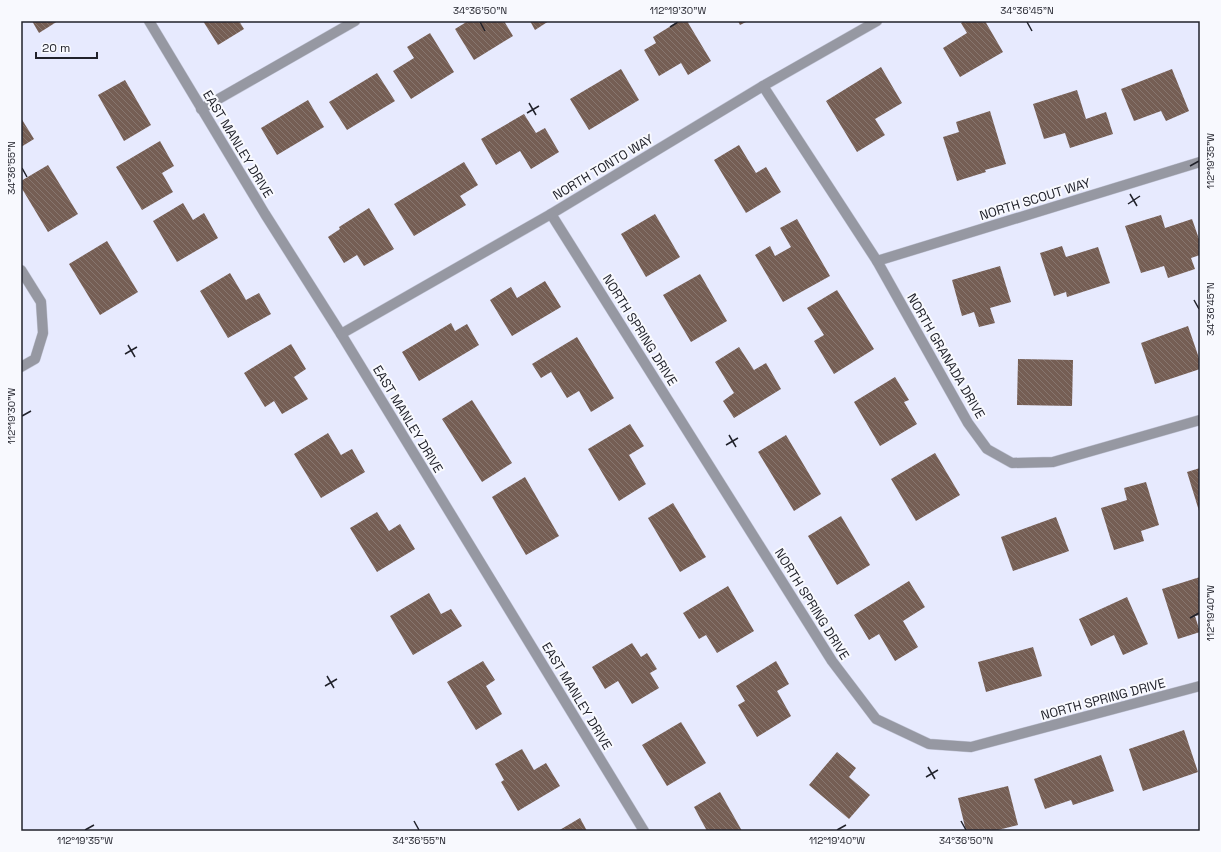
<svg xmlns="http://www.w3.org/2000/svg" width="1221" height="852" font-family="'Space Grotesk',sans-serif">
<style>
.building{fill:url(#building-back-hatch)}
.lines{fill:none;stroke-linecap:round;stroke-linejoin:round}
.minor-casing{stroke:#c3c6d8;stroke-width:11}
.minor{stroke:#9698a2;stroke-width:10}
.ticks{fill:none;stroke:#21222b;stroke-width:1.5}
.labels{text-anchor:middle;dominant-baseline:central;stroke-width:4;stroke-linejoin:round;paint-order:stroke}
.street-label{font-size:13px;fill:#21222b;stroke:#f8f9fe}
.neatline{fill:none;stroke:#21222b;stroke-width:1.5}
.ticks-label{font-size:10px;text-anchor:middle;fill:#21222b}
</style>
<defs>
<pattern id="building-back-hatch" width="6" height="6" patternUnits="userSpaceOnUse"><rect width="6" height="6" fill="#755e54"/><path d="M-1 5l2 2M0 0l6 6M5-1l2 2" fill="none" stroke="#87766f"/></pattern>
</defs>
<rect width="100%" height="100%" fill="#e7eafe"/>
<g class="building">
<polygon points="32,21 58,21 39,33"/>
<polygon points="203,21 239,21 244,29 218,45"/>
<polygon points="468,21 504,21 513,36 474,60 455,29"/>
<polygon points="530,21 549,21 535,30"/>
<polygon points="679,21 687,21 711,61 688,75 681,63 659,76 644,50 656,43 653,37"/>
<polygon points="738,21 748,21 740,25"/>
<polygon points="964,21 985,21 1003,52 960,77 943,48 967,33 961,23"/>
<polygon points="430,33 454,72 411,99 393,71 414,58 407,47"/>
<polygon points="881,67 902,103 875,119 885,135 857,152 826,101"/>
<polygon points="621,69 639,100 589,130 570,99"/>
<polygon points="1172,69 1189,111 1166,121 1161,111 1134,121 1121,89"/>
<polygon points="377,73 395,101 347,130 329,102"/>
<polygon points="125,80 151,125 124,141 98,95"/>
<polygon points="1077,90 1086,119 1106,112 1113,134 1070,148 1065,133 1044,139 1033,104"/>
<polygon points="308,100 324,127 277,155 261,128"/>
<polygon points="990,111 1006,164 985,170 986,172 957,181 943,137 959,132 956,122"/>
<polygon points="524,114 536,133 545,128 559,152 531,169 520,151 496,165 481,139"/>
<polygon points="21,118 34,139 21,147"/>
<polygon points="160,141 174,166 162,173 173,192 142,210 116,167"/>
<polygon points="739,145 756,173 766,167 781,192 746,213 714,160"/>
<polygon points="464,162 478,185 460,196 466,205 414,236 394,204"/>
<polygon points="48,165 78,214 48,232 21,187 21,181"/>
<polygon points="183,203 193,220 204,213 218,238 177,262 153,221"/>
<polygon points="369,208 394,249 364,266 357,255 344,263 328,237 340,229 339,227"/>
<polygon points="655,214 680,257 646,277 621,234"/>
<polygon points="1161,215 1165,228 1192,219 1200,242 1200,255 1191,258 1195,269 1168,278 1164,266 1141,273 1125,226"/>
<polygon points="797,219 830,276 783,302 755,255 770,246 775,256 791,247 780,228"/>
<polygon points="107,241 138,292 100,315 69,264"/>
<polygon points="1062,246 1066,257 1098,247 1110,283 1067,297 1066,292 1054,296 1040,253"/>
<polygon points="1000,266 1011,302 990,308 995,323 979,327 974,312 962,316 952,280"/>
<polygon points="230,273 246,300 259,293 271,314 228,338 200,291"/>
<polygon points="700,274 727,321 691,342 663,295"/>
<polygon points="545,281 561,307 512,336 490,300 511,287 517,298"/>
<polygon points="837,290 874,349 834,374 814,341 824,335 807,308"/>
<polygon points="451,323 455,331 467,324 479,345 419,381 402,352"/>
<polygon points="1188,326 1200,361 1200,369 1155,384 1141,343"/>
<polygon points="577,337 614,398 591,412 579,391 567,398 551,372 541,378 532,364"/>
<polygon points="291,344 306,369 294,377 308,399 282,414 274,401 265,407 244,373"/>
<polygon points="739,347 754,370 766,363 781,389 734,418 723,401 734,393 715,362"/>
<polygon points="1018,359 1073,360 1072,406 1017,405"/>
<polygon points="895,377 909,400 904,402 917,424 880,446 854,402"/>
<polygon points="472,400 512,463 482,482 442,419"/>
<polygon points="630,424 644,446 629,455 646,484 619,501 588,449"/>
<polygon points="328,433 341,455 352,449 365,472 321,498 294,454"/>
<polygon points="786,435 821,494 794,511 758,452"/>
<polygon points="935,453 960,495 916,521 891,479"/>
<polygon points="1200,468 1200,514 1187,472"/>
<polygon points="525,477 559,536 526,555 492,497"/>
<polygon points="1146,482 1159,525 1141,531 1144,541 1114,550 1101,508 1127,500 1124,488"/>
<polygon points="673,503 706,557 680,572 648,518"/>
<polygon points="377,512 389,531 400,524 415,549 377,572 350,528"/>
<polygon points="841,516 870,565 837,585 808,536"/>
<polygon points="1056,517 1069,551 1013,571 1001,537"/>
<polygon points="1200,577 1200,615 1195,616 1200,632 1178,639 1162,589"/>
<polygon points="909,581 925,607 903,621 918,647 895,661 879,634 869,640 854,615"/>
<polygon points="728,586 754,631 717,653 706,635 699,639 683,613"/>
<polygon points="429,593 441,614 451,609 462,626 413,655 390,616"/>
<polygon points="1127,597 1148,644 1123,655 1114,635 1091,646 1079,619"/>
<polygon points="632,643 641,657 647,653 657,669 650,673 659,688 632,704 618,681 605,689 592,667"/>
<polygon points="1033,647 1042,676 986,692 978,662"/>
<polygon points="483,661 495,680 486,686 502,714 476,730 447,682"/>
<polygon points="776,661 789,684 777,691 791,716 757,737 738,705 745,701 736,686"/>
<polygon points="681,722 706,763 667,786 642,745"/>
<polygon points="1184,730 1198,772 1143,791 1129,749"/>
<polygon points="522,749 534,770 546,763 560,786 518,811 501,782 504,780 495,764"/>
<polygon points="837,752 856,768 849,777 870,795 849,819 809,785"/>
<polygon points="1101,755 1114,791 1073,805 1071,800 1045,809 1034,779"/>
<polygon points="1008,786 1018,825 994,831 966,831 958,798"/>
<polygon points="720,792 742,831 707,831 694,807"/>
<polygon points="580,818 587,831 558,831"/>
</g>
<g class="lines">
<g class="minor-casing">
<g id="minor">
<polyline points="149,21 265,214 341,334 644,831"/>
<polyline points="763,86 877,261 968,423 987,449 1012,463 1053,462 1200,420"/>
<polyline points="201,109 355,21"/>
<polyline points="551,214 832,661 876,719 929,744 971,747 1200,686"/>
<polyline points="877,261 1200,162"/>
<polyline points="21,270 41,302 43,333 35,359 21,367"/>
<polyline points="341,334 551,214 763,86 877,21"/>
</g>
</g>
<use href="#minor" class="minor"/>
</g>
<path class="ticks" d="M 480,22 L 485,31M 1027,22 L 1032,31M 670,27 L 678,22M 529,103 L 536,115M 527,113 L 539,106M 1190,166 L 1199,161M 22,168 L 27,177M 1130,194 L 1137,206M 1128,204 L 1140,196M 1194,300 L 1199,309M 128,345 L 135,357M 125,354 L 137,347M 22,416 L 31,411M 729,435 L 736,447M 726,445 L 738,438M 1190,618 L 1199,613M 327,676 L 334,688M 325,686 L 337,679M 928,767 L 935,779M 926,777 L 938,770M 414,821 L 419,830M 961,821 L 966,830M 85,830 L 94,825M 837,830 L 846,825"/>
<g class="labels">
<g class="street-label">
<text transform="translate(238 144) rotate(59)">EAST MANLEY DRIVE</text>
<text transform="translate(603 167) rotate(-31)">NORTH TONTO WAY</text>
<text transform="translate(1035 199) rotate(-17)">NORTH SCOUT WAY</text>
<text transform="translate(640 330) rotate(58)">NORTH SPRING DRIVE</text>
<text transform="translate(946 356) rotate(60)">NORTH GRANADA DRIVE</text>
<text transform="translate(408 419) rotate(59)">EAST MANLEY DRIVE</text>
<text transform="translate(812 604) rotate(58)">NORTH SPRING DRIVE</text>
<text transform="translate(577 696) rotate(59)">EAST MANLEY DRIVE</text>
<text transform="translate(1103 699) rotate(-15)">NORTH SPRING DRIVE</text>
</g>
</g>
<rect width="1221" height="852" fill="none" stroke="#f8f9fe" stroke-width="44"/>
<path d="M36 52v6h61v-6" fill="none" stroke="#21222b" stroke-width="2"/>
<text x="42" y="52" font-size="12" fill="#21222b" stroke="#f8f9fe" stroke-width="3" paint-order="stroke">20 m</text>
<rect x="22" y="22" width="1177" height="808" class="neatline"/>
<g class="ticks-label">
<text x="480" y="14">34°36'50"N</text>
<text x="678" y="14">112°19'30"W</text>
<text x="1027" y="14">34°36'45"N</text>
<text transform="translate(1210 161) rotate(-90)" y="4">112°19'35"W</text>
<text transform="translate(11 168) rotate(-90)" y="4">34°36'55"N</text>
<text transform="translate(1210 309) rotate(-90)" y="4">34°36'45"N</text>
<text transform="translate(11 416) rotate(-90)" y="4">112°19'30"W</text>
<text transform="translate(1210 613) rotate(-90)" y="4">112°19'40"W</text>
<text x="85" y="844">112°19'35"W</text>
<text x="419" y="844">34°36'55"N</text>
<text x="837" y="844">112°19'40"W</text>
<text x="966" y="844">34°36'50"N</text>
</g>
</svg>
